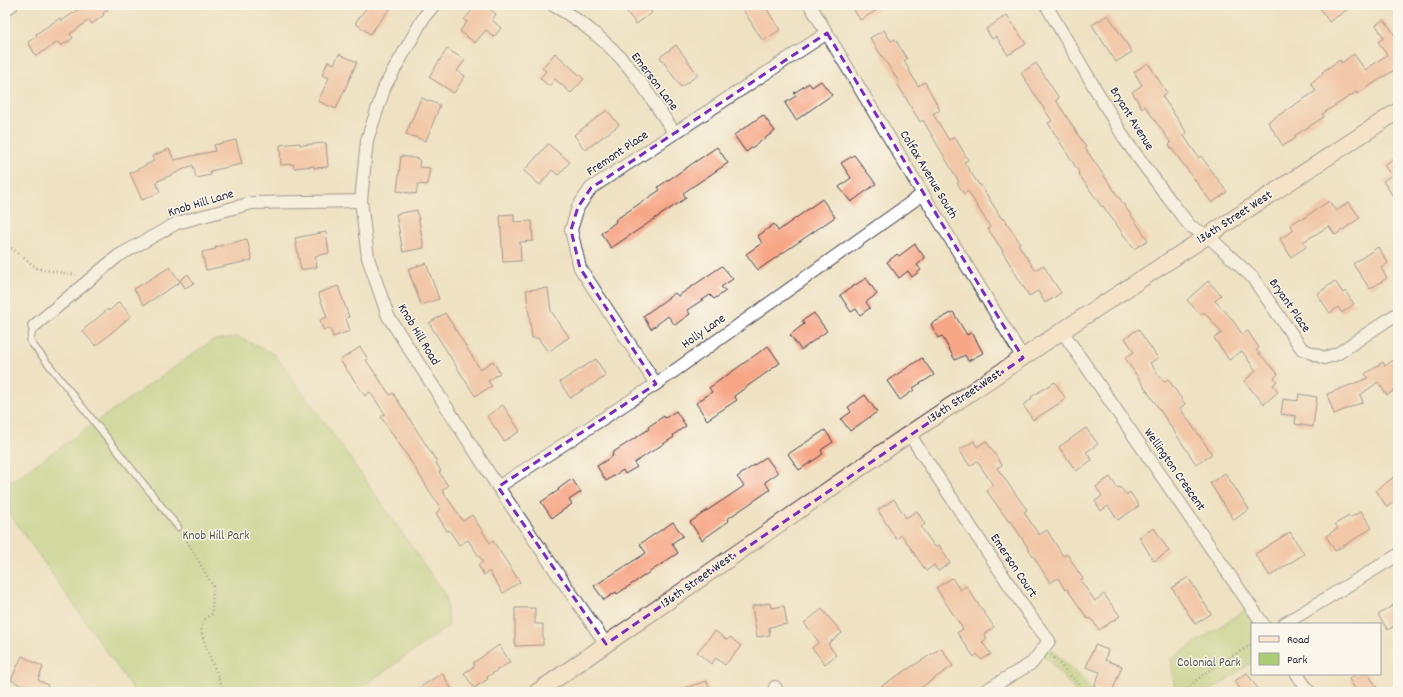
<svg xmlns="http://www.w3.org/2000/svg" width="1403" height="697" font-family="Dekko,sans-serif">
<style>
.green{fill:#adcd74;stroke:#687858}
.building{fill:#f7a686}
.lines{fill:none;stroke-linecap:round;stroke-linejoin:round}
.lane-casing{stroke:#413f4f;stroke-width:8}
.street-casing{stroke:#413f4f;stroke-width:14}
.secondary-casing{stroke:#413f4f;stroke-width:18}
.path{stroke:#413f4f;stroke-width:2.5;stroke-dasharray:1 3;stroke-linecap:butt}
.lane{stroke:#fff;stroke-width:6}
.street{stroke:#fff;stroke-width:12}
.secondary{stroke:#fce5cf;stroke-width:16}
.marked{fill:none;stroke:#7b2cbf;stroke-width:3;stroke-dasharray:8 5;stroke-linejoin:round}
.labels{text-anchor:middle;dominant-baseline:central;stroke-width:3;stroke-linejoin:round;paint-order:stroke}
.street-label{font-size:13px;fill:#22223b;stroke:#fbf7ec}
.park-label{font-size:13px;fill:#4c554c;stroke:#fbf7ec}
</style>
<rect width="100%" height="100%" fill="#fbf7ec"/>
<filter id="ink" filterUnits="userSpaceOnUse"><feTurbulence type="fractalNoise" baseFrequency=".025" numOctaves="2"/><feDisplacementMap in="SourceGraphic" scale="8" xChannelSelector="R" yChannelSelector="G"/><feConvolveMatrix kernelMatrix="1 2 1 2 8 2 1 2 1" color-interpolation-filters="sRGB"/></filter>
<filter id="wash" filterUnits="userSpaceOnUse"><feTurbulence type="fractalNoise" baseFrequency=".012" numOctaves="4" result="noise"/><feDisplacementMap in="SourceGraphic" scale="16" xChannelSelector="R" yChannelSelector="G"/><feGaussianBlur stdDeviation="0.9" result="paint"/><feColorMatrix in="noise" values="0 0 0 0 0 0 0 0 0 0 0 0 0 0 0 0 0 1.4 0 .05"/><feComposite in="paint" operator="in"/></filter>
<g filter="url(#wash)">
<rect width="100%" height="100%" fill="#efe2c3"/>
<g class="green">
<polygon points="238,337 274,354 332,432 446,596 449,626 355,692 135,692 5,507 5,486 213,340"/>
<polygon points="1251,606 1263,624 1252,624 1252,662 1209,692 1175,692 1171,659"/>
<polygon points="1047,644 1095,692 1076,692 1041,651"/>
</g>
<g id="blocks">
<g class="building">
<polygon points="84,5 114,5 103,13 104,15 92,24 89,20 70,34 73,38 61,46 58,42 36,56 28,42 37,36 36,34 60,18 62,21"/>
<polygon points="369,5 393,5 370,34 355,23"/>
<polygon points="479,5 484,5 496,14 492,20 501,28 494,37 486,30 475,43 460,31 467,22 464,20 474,8 476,9"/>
<polygon points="622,5 646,5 652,13 636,24"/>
<polygon points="740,5 764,5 780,30 763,41"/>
<polygon points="851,5 886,5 860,20"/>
<polygon points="1318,5 1354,5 1329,22"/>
<polygon points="1007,15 1026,44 1008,55 996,36 992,39 986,29"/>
<polygon points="1108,15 1132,52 1116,62 1092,25"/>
<polygon points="1384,19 1398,40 1398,72 1396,69 1357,94 1356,92 1322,114 1324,117 1294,136 1296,138 1283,146 1268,122 1316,91 1311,83 1323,74 1322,72 1340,60 1341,63 1354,54 1365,70 1387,55 1378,42 1384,38 1376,25"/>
<polygon points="884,30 891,41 895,39 907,59 904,61 918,86 925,82 940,110 933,114 949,140 955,137 968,160 964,162 979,185 980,184 1002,219 1004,218 1020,243 1018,244 1035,270 1043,265 1061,293 1045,303 1038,291 1029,296 1002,251 1003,251 988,229 990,227 968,191 964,194 957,183 959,182 923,120 920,122 897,83 899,82 870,38"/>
<polygon points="676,45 698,75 681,87 660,57"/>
<polygon points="447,49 465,60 457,71 465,76 454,93 429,77"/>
<polygon points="555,53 584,79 571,93 555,79 549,86 540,78 546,71 542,68"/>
<polygon points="339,54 357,62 336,109 318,101 329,78 322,75 328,61 334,64"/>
<polygon points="1036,63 1059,98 1056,100 1086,147 1085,148 1148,240 1134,249 1103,206 1102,207 1078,173 1079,172 1048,123 1052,121 1021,73"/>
<polygon points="1148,63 1167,93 1162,96 1187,133 1184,136 1199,158 1201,156 1227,192 1212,203 1169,145 1171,143 1145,106 1142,108 1132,92 1142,85 1134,72"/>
<polygon points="821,81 832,95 796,120 785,103 796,96 794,93 809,83 812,87"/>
<polygon points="421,98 440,105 426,141 406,134"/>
<polygon points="607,110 619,125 585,150 574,135"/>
<polygon points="763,115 775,131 746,152 734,135"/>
<polygon points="236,140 242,164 210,171 211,175 196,178 193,165 156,182 160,192 142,200 130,173 154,161 152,156 169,149 174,160 215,151 214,145"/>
<polygon points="300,143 300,145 326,143 328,167 314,168 314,166 294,168 293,164 281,165 280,145"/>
<polygon points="548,144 570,162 558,175 552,170 540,185 524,171"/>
<polygon points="717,147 728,163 683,193 686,198 611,248 601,233 616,222 615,220 660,190 658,187"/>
<polygon points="854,155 876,184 851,202 839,187 851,178 841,163"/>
<polygon points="401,156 420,159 419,167 430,168 427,185 418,184 416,194 397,191"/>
<polygon points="1398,156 1398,204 1383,181 1391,175 1384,165"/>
<polygon points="822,199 835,217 758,270 746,254 762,243 758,236 774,224 778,231"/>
<polygon points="1329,201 1336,211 1349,202 1360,218 1335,235 1329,226 1303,242 1306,247 1291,257 1280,239 1294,230 1290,225 1301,218 1302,219"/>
<polygon points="417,210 424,248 403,252 396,214"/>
<polygon points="514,214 514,222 532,221 533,241 520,242 521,261 503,262 500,215"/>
<polygon points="326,232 329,253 315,256 317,267 301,270 295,238"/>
<polygon points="247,239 252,260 206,270 202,252 216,249 215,247"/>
<polygon points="915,244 925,258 917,265 921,270 912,277 908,271 899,278 887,262 897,254 899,256"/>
<polygon points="1378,247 1388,263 1381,268 1387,278 1370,289 1353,264"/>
<polygon points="426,263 439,299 421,305 408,269"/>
<polygon points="722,266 733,279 721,287 726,291 714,299 710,295 687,310 690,314 675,325 668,316 651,329 643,316 675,293 678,296"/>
<polygon points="170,267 180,282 144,305 134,289"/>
<polygon points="188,274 194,283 185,288 180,280"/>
<polygon points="866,278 877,294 866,302 870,308 860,315 856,309 851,312 840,295"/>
<polygon points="1208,281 1221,295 1215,301 1232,319 1242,334 1248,331 1259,348 1256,350 1278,374 1274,378 1277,381 1273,385 1278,392 1264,404 1244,381 1256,371 1242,351 1229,360 1214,338 1222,333 1204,312 1201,315 1187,300"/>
<polygon points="1335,281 1343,293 1345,291 1354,304 1342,313 1338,307 1330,313 1317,294"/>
<polygon points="338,286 349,317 346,318 350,331 333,337 330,328 323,330 320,320 327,317 318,293"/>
<polygon points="548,288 551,311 569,337 548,352 538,338 532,338 526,290"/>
<polygon points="119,302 131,316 96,346 82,331 108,309 109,311"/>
<polygon points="953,312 967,335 972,332 983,353 968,361 965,355 955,360 942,336 938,338 931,324"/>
<polygon points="445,313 480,369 493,361 500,373 488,381 492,386 475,396 429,323"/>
<polygon points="814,313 827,331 801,350 790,335 804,324 802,321"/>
<polygon points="1138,329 1158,358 1150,363 1164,382 1168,379 1185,404 1180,408 1212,454 1196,464 1125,358 1134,352 1125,338"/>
<polygon points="768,346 780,363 734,396 737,400 707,420 696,403 712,392 709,388"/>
<polygon points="360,347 368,359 366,360 390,395 393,393 437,462 436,463 441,471 439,472 448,486 442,490 463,521 472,515 490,543 493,541 520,582 503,593 489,571 484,575 478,565 483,562 468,540 459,545 449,530 447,531 436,513 441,509 408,457 381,417 385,414 370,392 365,396 340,360"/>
<polygon points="1398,357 1398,388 1387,395 1378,382 1360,395 1363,402 1334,414 1327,394 1368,378 1365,374 1383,362 1385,366"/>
<polygon points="922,358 934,375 913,388 914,390 900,400 887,381"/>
<polygon points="596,359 606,376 570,398 560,382"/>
<polygon points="1055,382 1066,399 1033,420 1023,405 1032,399 1031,397"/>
<polygon points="1299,394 1317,397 1313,427 1295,424 1296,416 1281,414 1283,399 1298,401"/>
<polygon points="865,395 877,412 850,431 841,419 851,412 848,407"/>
<polygon points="503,405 520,431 504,441 487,416"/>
<polygon points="676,411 686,426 673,435 674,437 634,463 637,467 625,474 623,470 606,481 597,466 613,456 612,453 649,429 648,427 664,416 665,418"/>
<polygon points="1086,428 1098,444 1086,452 1092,460 1076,471 1059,447"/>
<polygon points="825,430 833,442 821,450 823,454 799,470 788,454"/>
<polygon points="974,441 977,447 986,441 1002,465 997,468 1027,510 1024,512 1039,535 1047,530 1063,556 1067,554 1083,579 1080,580 1095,601 1104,594 1120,616 1099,630 1091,618 1088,619 1067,589 1065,590 1058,578 1050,583 1011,521 1009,522 986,490 993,485 977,461 970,466 959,450"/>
<polygon points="766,457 778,473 765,482 770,490 727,519 729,521 702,540 690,522 744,486 737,477"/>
<polygon points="1225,473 1249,509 1234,520 1210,483"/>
<polygon points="1398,474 1398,499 1387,507 1376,490"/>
<polygon points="1110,477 1117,488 1120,487 1126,495 1130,492 1139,506 1118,520 1108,506 1101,511 1095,501 1102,496 1096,487"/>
<polygon points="572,479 581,492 569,500 572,504 552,518 541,502 559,490 558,489"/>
<polygon points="894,499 906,518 917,511 925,524 921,527 935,547 939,545 950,563 938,571 934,565 926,571 902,535 896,539 878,510"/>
<polygon points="1361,511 1372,528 1335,551 1326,536 1338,528 1335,524 1349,516 1350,518"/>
<polygon points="673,522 683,536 672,543 678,553 617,594 616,592 604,600 594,586 646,553 640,544"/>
<polygon points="1154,528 1169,551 1154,561 1139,537"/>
<polygon points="1290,532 1304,554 1270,576 1255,554"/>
<polygon points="1188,577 1211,614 1195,624 1172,588"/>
<polygon points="952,578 960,590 966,586 994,627 984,634 987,639 982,642 991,654 981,660 977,654 974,657 957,633 963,629 936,588"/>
<polygon points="1398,602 1398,623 1388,630 1378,615"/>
<polygon points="770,603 771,608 784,606 787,624 769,627 770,635 757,637 752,606"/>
<polygon points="515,608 535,608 535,624 543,624 543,645 515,646"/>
<polygon points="822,609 842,633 828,644 836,655 825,664 812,648 819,642 804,623"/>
<polygon points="715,631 727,640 730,637 741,646 725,665 716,658 711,664 697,652"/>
<polygon points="499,645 510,662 487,677 488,679 474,688 464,673 475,666 473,663"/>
<polygon points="1095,645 1108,650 1105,660 1122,666 1112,692 1094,687 1100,672 1086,667"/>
<polygon points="941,648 953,666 914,692 872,692"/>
<polygon points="22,656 43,667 38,680 48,685 45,692 20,692 23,686 11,680"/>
<polygon points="442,673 451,688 445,692 413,692"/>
<polygon points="1247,673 1260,692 1242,692 1235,681"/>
<polygon points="1356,674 1368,674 1380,692 1357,692 1349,679"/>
<polygon points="707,681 710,692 679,692 678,690"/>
</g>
</g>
</g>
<g filter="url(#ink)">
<use href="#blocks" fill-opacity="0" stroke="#413f4f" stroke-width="1"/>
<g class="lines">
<g class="lane-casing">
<polyline id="lane" points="34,326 30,341 178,527"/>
</g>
<g class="street-casing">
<g id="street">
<polyline points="434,5 424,17 385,86 367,140 361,201 368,258 388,316 498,487 606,644"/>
<path d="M 553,5 C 582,21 615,48 635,75 C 649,93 661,114 675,133"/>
<polyline points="810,5 923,194 1023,358"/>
<polyline points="1046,5 1126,141 1172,203 1190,226 1208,236 1252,277 1302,349 1324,358 1337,354 1398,313"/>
<polyline points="5,10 12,5"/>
<polyline points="34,326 118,256 177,223 252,203 361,201"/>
<polyline points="1062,331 1263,624"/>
<polyline points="656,384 580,268 571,230 578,207 591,188 827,33"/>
<polyline points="909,434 1030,616 1049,641 1032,663 983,692"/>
<polyline points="498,487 656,384 923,194"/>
<polyline points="1284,624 1398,555"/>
<polyline points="1297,674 1309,692"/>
<polyline points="775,687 778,692"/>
</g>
</g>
<g class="secondary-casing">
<polyline id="secondary" points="537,692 909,434 1062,331 1398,111"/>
</g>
<g class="path">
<polyline points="5,243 38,269 76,275"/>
<path d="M 183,534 L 213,586 L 212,614 C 207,617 203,619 202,625 C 198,635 220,679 224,692"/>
<polyline points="1051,655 1086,692"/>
<path d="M 1185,692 C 1201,672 1230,658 1252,644"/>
</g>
<use href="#lane" class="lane"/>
<use href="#street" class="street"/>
<use href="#secondary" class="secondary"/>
</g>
</g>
<path d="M0 0H1403V697H0ZM 827,33 L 1023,358 L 606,644 L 498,487 L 656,384 L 580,268 L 571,230 L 578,207 L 591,188 Z" fill="#efe2c3" fill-opacity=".55" fill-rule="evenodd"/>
<path class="marked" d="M 827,33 L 1023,358 L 606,644 L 498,487 L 656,384 L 580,268 L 571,230 L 578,207 L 591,188 Z"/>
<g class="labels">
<g class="street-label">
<text transform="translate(654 82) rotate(53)">Emerson Lane</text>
<text transform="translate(1131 119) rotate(58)">Bryant Avenue</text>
<text transform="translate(618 154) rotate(-34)">Fremont Place</text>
<text transform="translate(928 175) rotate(59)">Colfax Avenue South</text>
<text transform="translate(201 204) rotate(-17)">Knob Hill Lane</text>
<text transform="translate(1235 218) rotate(-33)">136th Street West</text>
<text transform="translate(1289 306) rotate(55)">Bryant Place</text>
<text transform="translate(704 332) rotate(-35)">Holly Lane</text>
<text transform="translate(418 335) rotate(59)">Knob Hill Road</text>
<text transform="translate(965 397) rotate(-34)">136th Street West</text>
<text transform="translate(1174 470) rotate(55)">Wellington Crescent</text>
<text transform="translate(1013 566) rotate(56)">Emerson Court</text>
<text transform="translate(698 581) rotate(-35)">136th Street West</text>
</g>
<g class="park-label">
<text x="216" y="536">Knob Hill Park</text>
<text x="1209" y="663">Colonial Park</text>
</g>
</g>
<rect width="1403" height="697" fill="none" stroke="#fbf7ec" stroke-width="20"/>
<rect x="1251" y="623" width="130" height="52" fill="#fbf7ec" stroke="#a4a2a5"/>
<rect x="1259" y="636" width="20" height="6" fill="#fce5cf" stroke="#a4a2a5"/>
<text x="1287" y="643" font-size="12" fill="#22223b">Road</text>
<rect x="1259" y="653" width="20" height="12" fill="#adcd74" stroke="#a4a2a5"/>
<text x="1287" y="663" font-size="12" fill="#22223b">Park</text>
</svg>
